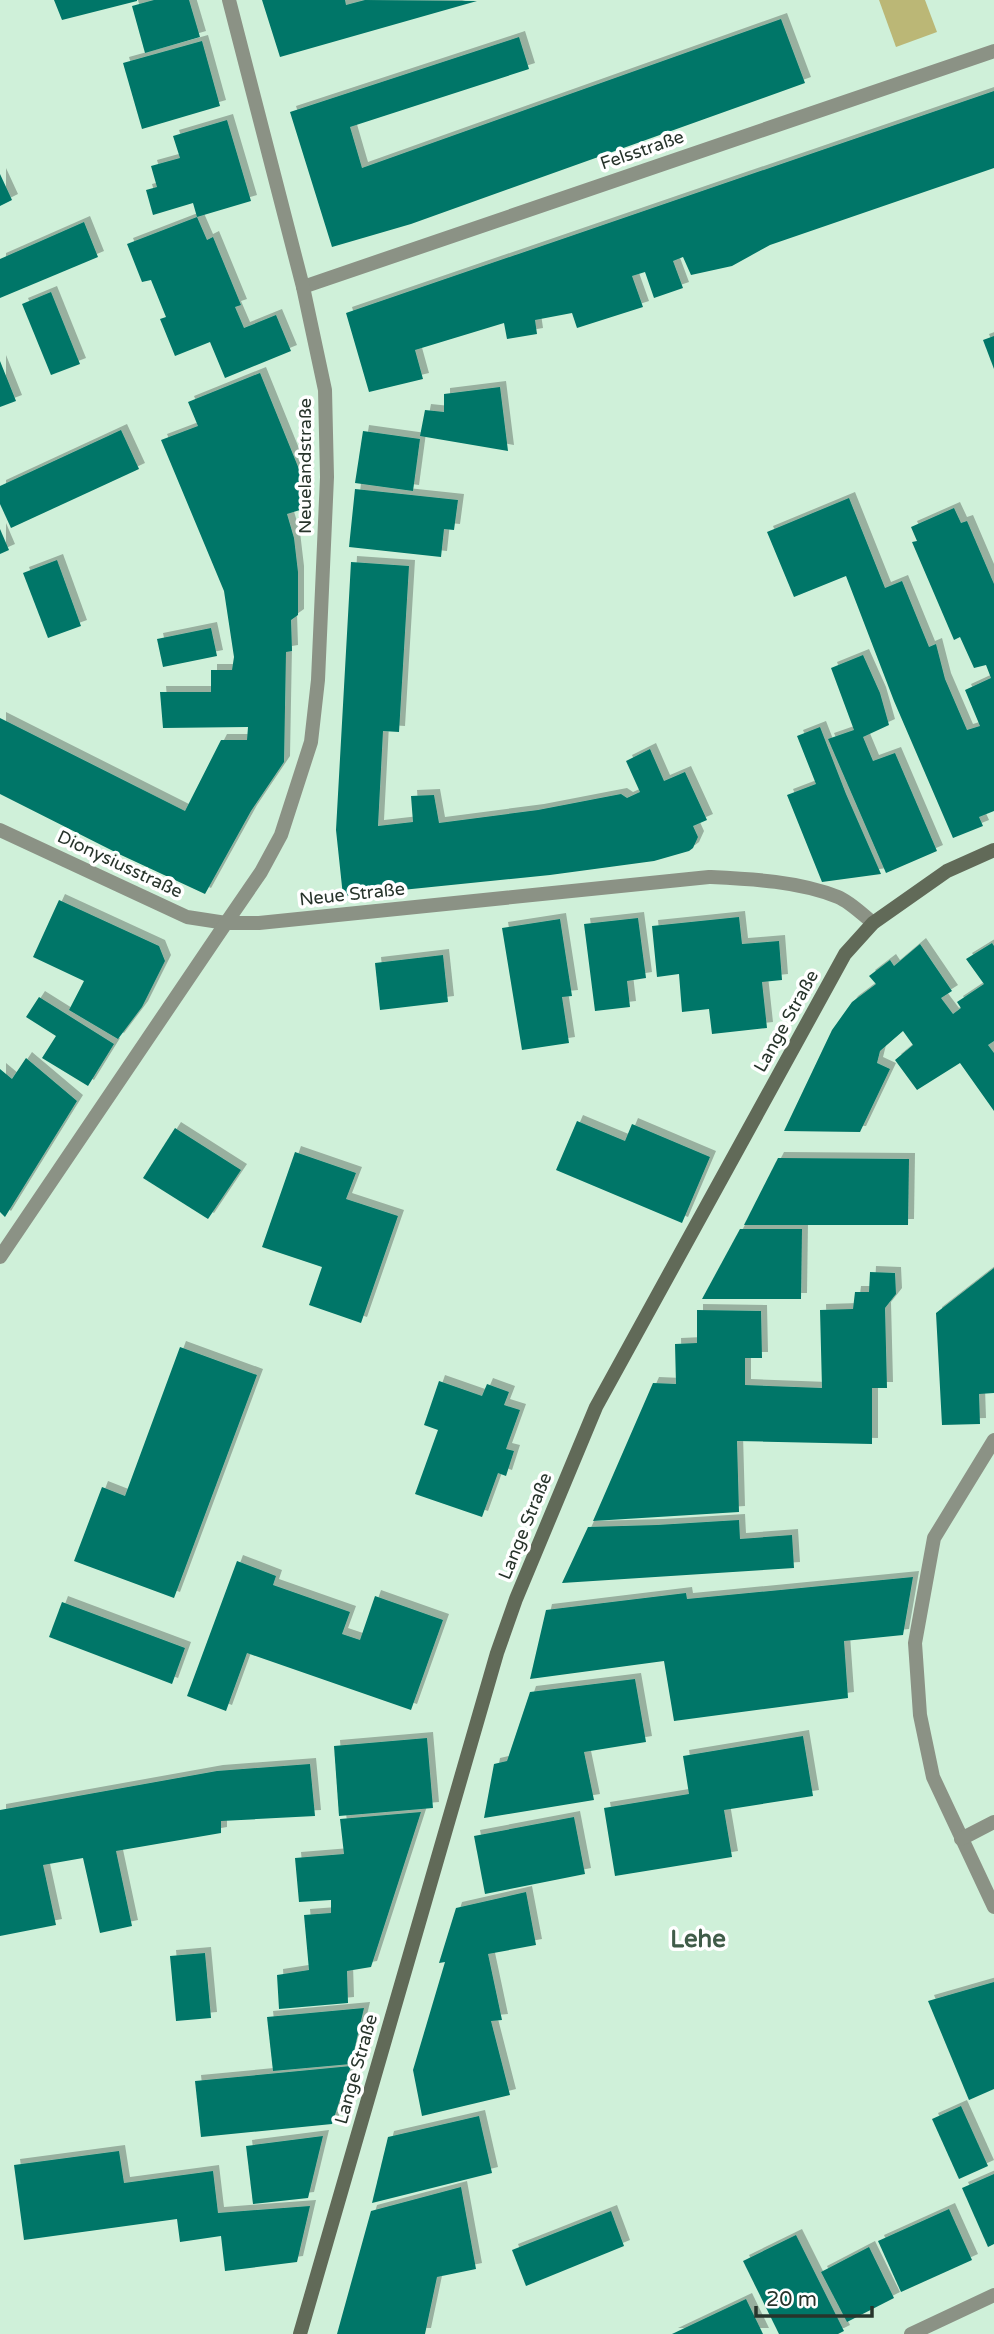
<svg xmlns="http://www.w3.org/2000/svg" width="994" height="2334" font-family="'Varela Round',sans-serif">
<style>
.green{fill:#bbb776}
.building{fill:#007667;filter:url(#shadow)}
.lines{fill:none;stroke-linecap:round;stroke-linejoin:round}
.street{stroke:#8b9285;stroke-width:14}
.secondary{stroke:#616a58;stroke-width:14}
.labels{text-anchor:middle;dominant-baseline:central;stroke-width:7;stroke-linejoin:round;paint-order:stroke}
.street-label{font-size:18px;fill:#27342b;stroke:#fff}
.district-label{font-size:24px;font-weight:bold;fill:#405c49;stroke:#fff}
</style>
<defs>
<filter id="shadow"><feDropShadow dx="6" dy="-6" stdDeviation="0" flood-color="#0004"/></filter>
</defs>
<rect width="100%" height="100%" fill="#cff0d9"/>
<polygon class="green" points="879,0 925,0 937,32 896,47"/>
<g class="building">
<polygon points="54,0 137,0 137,1 62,20"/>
<polygon points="154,0 189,0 200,37 145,53 132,6"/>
<polygon points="262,0 345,0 346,5 365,0 477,1 280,57"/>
<polygon points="781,19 805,83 411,224 332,247 290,112 519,37 529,69 350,127 362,168"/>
<polygon points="202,41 220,106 142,129 123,63"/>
<polygon points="994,91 994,168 770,245 732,266 691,275 683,257 673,261 683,288 654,298 645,272 632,276 643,307 577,328 572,313 535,320 537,334 507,339 504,323 415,350 423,379 369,392 346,313"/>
<polygon points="227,120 251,201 197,217 207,240 213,237 241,305 235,307 244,328 276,315 291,351 225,378 210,342 175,356 160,319 166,317 151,280 142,282 127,244 197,217 193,203 153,215 146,190 157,187 151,166 180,158 173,136"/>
<polygon points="0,174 12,200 0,206"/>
<polygon points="84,222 98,257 0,298 0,259"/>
<polygon points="51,292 80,364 51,375 22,304"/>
<polygon points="994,336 994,369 983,340"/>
<polygon points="0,361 16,401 0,407"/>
<polygon points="260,373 303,479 300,510 287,514 294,538 298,572 298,615 291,620 292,651 286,652 284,762 251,811 205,894 121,855 0,794 0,718 185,811 221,740 247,740 248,727 163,728 160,692 211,692 211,670 232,670 234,657 224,591 161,440 198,426 188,402"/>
<polygon points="500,387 508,451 420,436 425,410 444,412 444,394"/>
<polygon points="121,430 139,469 11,528 0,504 0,486"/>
<polygon points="363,431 420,439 413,491 355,483"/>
<polygon points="355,489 458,500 454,530 444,529 441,557 349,547"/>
<polygon points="849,498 885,588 902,581 929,647 936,644 945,679 967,730 980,726 965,690 991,678 986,665 974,668 960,637 954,640 912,542 917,541 911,527 954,508 961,523 967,521 994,584 994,811 979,817 983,826 953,838 894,701 846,576 794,597 767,532"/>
<polygon points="0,529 9,550 0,554"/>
<polygon points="57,560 81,626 48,638 23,573"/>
<polygon points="351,562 409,566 399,732 383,731 378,826 413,822 411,796 434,795 439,823 538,810 621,794 627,798 640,792 626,761 650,749 664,781 685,772 707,820 693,826 698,837 693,848 689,851 654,861 550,875 343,896 336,830"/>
<polygon points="211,628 217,656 163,667 157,639"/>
<polygon points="863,655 880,693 889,725 863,737 873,761 895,753 937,851 886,873 828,739 854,730 831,668"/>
<polygon points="820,727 846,794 881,874 822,882 787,795 816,784 797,736"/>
<polygon points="59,900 159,946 165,961 142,1007 118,1039 69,1010 84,981 33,957"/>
<polygon points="739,917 742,944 779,941 782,980 762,982 767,1028 712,1034 709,1009 682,1012 679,974 657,977 652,926"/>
<polygon points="638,918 646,978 627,981 630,1007 595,1011 584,924"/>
<polygon points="560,919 572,996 562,997 569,1043 522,1050 502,928"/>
<polygon points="992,943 994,946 994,1041 988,1045 994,1053 994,1111 960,1063 917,1090 895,1060 913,1045 903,1031 880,1051 877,1063 890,1069 860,1132 784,1131 832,1030 852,1002 876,984 869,976 890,960 894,966 920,944 952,991 941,998 953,1014 961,1008 957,1002 984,984 966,959"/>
<polygon points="443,955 448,1002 380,1010 375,963"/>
<polygon points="39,997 114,1044 88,1086 42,1058 56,1036 26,1017"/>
<polygon points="26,1058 77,1101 5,1217 0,1212 0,1069 12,1079"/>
<polygon points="577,1121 625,1141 632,1124 710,1157 682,1223 556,1170"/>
<polygon points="175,1128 241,1170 208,1219 143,1178"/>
<polygon points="295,1152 356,1173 346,1199 398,1216 361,1323 309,1305 322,1267 262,1247"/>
<polygon points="778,1158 909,1159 908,1225 744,1225"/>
<polygon points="740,1229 802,1229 801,1299 702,1299"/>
<polygon points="994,1268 994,1393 979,1394 980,1424 942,1425 936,1313"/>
<polygon points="870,1272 895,1273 896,1294 885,1308 887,1388 872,1388 872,1444 737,1441 739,1512 593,1521 653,1383 676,1384 675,1344 697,1343 697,1310 761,1311 762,1358 745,1358 745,1385 822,1388 820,1310 853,1309 855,1292 869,1292"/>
<polygon points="180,1347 257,1375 174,1598 74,1561 102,1487 125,1496"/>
<polygon points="439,1381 482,1396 487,1384 509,1392 504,1405 520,1410 506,1449 514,1451 506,1476 498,1473 482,1517 415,1494 438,1430 424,1425"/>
<polygon points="739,1520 740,1539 792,1535 794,1568 562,1583 588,1527 657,1525"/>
<polygon points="237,1561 276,1576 273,1585 350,1612 342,1634 360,1640 375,1596 443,1620 411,1710 247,1653 226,1711 187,1696"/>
<polygon points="913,1577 903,1635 844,1641 848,1698 674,1721 664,1661 530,1679 546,1610 686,1593 687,1599"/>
<polygon points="62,1602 185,1648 172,1684 49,1637"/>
<polygon points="635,1679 646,1742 584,1752 594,1800 484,1818 494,1764 507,1761 530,1692"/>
<polygon points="803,1736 813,1796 724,1810 732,1857 615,1876 604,1808 689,1794 683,1756"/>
<polygon points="427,1738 433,1808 339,1816 334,1746"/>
<polygon points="310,1764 315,1816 221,1821 221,1833 116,1851 132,1926 100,1933 83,1858 43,1865 56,1925 0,1936 0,1810 217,1771"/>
<polygon points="421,1812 371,1967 347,1971 348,2003 279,2009 277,1975 309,1970 304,1915 331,1913 331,1900 299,1902 295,1858 344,1854 340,1819"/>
<polygon points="574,1817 585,1874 485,1894 474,1836"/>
<polygon points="526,1892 536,1945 488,1954 502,2020 491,2021 510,2095 422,2116 413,2070 445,1962 439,1963 456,1908"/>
<polygon points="205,1953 211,2018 176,2021 170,1956"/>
<polygon points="994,1982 994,2089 969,2100 928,2001"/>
<polygon points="364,2008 351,2064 273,2071 267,2017"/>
<polygon points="351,2066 332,2124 201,2137 195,2081"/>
<polygon points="961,2106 988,2166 959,2179 932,2119"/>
<polygon points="479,2116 492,2173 372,2203 388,2137"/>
<polygon points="323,2136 308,2198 253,2204 246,2146"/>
<polygon points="119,2151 124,2183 213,2171 218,2213 310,2206 297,2262 225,2271 221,2236 180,2242 177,2219 24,2240 14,2165"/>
<polygon points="994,2174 994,2244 988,2247 962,2188"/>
<polygon points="461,2187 476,2269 437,2277 425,2334 337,2334 371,2211"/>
<polygon points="949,2209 972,2260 901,2292 878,2241"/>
<polygon points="611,2211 624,2246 526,2286 512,2250"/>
<polygon points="796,2235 844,2331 838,2334 779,2334 743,2261"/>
<polygon points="869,2247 894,2298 847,2322 821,2272"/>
<polygon points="746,2299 763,2334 672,2334"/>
</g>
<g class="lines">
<g class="street">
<polyline points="303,287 994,51"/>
<polyline points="0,830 187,917 226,923 261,872 281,835 311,742 318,680 327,477 325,390 303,287 229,0"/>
<path d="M 0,1257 L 226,923 L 259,923 L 709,877 C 751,879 798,881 838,897 C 850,902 862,914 873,923"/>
<polyline points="994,1440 934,1538 915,1643 920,1715 933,1777 994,1907"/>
<polyline points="961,1839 994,1822"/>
<polyline points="911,2334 994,2295"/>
</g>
<polyline class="secondary" points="300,2334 497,1653 516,1599 596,1407 845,954 873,923 947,871 994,850"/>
</g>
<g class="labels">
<g class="street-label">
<text transform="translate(642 150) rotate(-19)">Felsstraße</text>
<text transform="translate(305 466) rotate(-90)">Neuelandstraße</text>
<text transform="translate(120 864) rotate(25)">Dionysiusstraße</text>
<text transform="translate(352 894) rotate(-6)">Neue Straße</text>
<text transform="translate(786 1021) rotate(-61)">Lange Straße</text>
<text transform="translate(525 1526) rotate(-68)">Lange Straße</text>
<text transform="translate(356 2069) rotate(-74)">Lange Straße</text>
</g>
<g class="district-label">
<text x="698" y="1939">Lehe</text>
</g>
</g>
<path d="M756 2306v10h116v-10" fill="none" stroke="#27342b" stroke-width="3.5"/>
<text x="766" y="2306" font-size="21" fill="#27342b" stroke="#ffffff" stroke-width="5" paint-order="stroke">20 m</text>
</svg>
